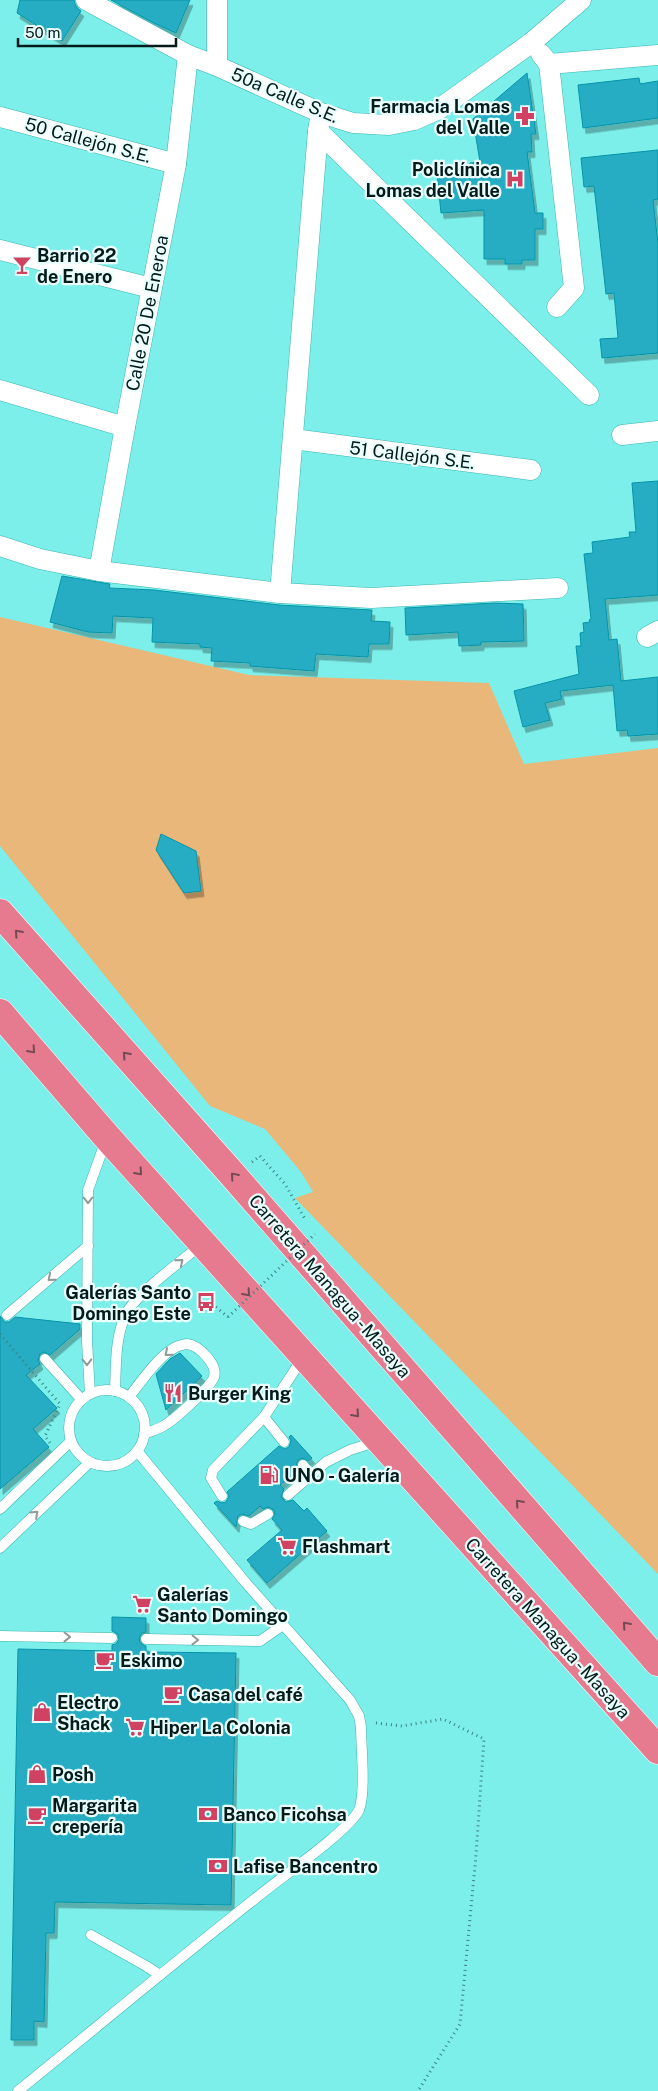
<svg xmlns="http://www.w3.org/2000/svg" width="658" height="2091" font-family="'Public Sans',sans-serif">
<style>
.green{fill:#eab77a}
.building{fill:#27adc3;stroke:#0694a8;filter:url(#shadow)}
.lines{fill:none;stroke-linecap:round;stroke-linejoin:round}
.service-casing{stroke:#3ab4af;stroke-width:11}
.minor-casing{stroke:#3ab4af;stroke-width:21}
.trunk-casing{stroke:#fff;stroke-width:29}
.path{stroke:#3e8280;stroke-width:3;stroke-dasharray:1 4;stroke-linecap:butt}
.service{stroke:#fff;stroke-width:10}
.minor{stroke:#fff;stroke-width:20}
.trunk{stroke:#e67a8f;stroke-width:28}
.path-bridge{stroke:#3e8280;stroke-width:3;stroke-dasharray:1 4;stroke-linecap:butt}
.oneway{stroke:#744b55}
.oneway2{stroke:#8e9998}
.labels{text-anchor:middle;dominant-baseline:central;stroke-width:4.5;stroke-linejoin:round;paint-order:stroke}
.street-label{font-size:18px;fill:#031c1b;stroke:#eafffd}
.poi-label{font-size:18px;font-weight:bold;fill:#031c1b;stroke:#eafffd;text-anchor:start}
</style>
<defs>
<filter id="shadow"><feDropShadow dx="3" dy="5.5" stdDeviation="0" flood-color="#0004"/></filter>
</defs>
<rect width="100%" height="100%" fill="#7cefea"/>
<polygon class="green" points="0,617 249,675 489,683 524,764 658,748 658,1574 295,1198 313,1192 301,1172 265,1129 210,1106 0,846"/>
<g class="building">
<polygon points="20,0 74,0 76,7 81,11 62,41 17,13"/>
<polygon points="111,0 190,0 176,33 154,23"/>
<polygon points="527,73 536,134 531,134 532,152 527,152 535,213 543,213 543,229 535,229 535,260 522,260 522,264 505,264 505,259 484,259 484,210 441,213 437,173 471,170 470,163 480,162 473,119"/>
<polygon points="639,78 640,84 658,81 658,118 583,128 578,85"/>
<polygon points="658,150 658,199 653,200 658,244 658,353 602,358 600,339 618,338 614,293 606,294 594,186 584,187 581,158"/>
<polygon points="658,481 658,595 605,599 609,640 617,639 621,681 658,677 658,734 628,736 627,730 617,731 613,685 560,691 562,699 545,703 550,720 523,727 514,691 579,674 576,646 581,646 580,633 584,632 583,623 590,622 589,620 591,619 584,554 593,553 592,542 630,537 629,532 636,532 632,483"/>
<polygon points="62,576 110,584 109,588 154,590 279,605 372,610 371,621 390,622 389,644 369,644 368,657 316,654 314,671 250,666 250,663 211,661 212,648 200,647 200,644 152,642 153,618 113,616 112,633 88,632 50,622"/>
<polygon points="494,603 523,604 524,641 481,642 481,645 459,646 458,632 406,635 405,608"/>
<polygon points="161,834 196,851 201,891 184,893 156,850"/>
<polygon points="0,1316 5,1322 9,1322 15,1317 80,1324 80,1329 50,1355 44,1352 40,1354 38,1360 40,1364 26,1375 57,1408 33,1429 49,1447 0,1489"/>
<polygon points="180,1353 202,1376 166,1410 156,1374 170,1359"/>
<polygon points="291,1435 312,1458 308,1461 302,1458 298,1460 296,1466 298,1470 280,1485 284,1489 281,1497 286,1502 293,1500 304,1511 307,1508 327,1531 267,1583 247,1560 282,1530 272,1519 275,1514 274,1510 268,1507 263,1509 260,1506 249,1516 242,1514 238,1516 236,1527 214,1503 217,1501 222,1503 226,1502 229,1496 227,1492 279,1446 285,1449 289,1447 291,1441 289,1437"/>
<polygon points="112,1617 146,1618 146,1632 142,1633 139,1638 140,1643 146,1646 146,1652 236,1653 231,1905 55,1902 54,1933 46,1933 44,2022 34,2021 34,2040 11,2040 18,1649 112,1651 112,1645 116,1644 119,1639 118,1634 112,1631"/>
</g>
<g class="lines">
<g class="service-casing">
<g id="service">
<polyline points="7,1315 88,1246"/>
<polyline points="45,1359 81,1399"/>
<circle cx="107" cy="1428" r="38"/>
<path d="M 115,1391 C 116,1366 115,1342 124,1318 C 132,1296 182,1261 202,1244"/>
<polyline points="90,1394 87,1341 88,1190 106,1140"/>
<path d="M 129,1397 C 141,1382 159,1355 176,1347 C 178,1346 185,1344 187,1344 C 199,1345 218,1365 214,1377 C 211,1387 175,1419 165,1425 C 159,1429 151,1431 144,1434"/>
<polyline points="264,1417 284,1442"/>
<polyline points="303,1465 311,1475"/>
<polyline points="288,1495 326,1462 350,1450 378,1441"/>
<polyline points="222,1496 211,1478 213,1470 264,1417 304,1356"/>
<polyline points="0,1509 71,1441"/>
<polyline points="243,1521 251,1524 268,1514"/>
<polyline points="0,1548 90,1462"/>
<polyline points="0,1636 112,1638"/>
<polyline points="146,1639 260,1641 283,1625"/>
<polyline points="91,1935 146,1966 160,1975"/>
<path d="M 18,2091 C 97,2027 176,1961 256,1898 C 277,1880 349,1831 359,1810 C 366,1792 361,1747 361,1727 L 359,1716 L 350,1700 L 246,1583 L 137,1451"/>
</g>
</g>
<g class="minor-casing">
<g id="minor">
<polyline points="86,0 188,55 217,66 321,113 353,123 389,125 414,120 439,109 531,43 581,0"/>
<polyline points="217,0 217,66"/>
<polyline points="541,54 549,64 658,55"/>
<polyline points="549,64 574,288 557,307"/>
<polyline points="0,117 176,164"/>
<polyline points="318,131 589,395"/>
<polyline points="0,250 151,288"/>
<polyline points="0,390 125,427"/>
<polyline points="622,435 658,431"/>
<polyline points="293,439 531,470"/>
<polyline points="0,546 40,559 99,571 280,593 371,598 558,588"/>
<polyline points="99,571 125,427 176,164 188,55"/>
<polyline points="280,593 318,131 321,113"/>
<polyline points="647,637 658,631"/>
</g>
</g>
<g class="trunk-casing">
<g id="trunk">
<polyline points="0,913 232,1174 658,1662"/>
<polyline points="0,1013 107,1137 658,1750"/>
</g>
</g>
<g class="path">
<polyline points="252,1162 260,1156 285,1184 305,1219"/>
<polyline points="216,1307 228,1317"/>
<polyline points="0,1334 60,1404 45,1436 50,1443"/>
<polyline points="376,1723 402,1726 443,1719 484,1739 476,1855 460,2024 418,2091"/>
</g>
<use href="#service" class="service"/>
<use href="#minor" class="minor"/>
<use href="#trunk" class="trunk"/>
<polyline class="path-bridge" points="228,1317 315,1234"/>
</g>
<defs><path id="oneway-chevron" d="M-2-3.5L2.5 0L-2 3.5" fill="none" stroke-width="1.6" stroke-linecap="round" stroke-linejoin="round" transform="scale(1.25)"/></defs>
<g class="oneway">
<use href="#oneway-chevron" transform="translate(18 933) rotate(-132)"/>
<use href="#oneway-chevron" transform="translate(32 1050) rotate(49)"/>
<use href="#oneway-chevron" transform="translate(126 1055) rotate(-132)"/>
<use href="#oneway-chevron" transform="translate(139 1172) rotate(48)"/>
<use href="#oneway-chevron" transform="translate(234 1176) rotate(-131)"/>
<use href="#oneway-chevron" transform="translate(247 1293) rotate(48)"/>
<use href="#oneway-chevron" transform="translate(356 1414) rotate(48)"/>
<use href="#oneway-chevron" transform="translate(519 1503) rotate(-131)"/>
<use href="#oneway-chevron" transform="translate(626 1625) rotate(-131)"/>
</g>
<g class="oneway2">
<use href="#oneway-chevron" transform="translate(88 1200) rotate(90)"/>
<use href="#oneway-chevron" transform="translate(180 1262) rotate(-40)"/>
<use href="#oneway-chevron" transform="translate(51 1278) rotate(140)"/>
<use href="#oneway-chevron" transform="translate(168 1353) rotate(139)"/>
<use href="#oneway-chevron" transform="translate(87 1362) rotate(89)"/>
<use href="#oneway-chevron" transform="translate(35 1514) rotate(-43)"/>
<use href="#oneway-chevron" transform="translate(67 1637) rotate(1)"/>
<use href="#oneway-chevron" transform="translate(195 1640) rotate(1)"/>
</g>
<defs>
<g id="pharmacy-bare" transform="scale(1.5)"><path d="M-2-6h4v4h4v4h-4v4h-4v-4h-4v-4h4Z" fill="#d14161" stroke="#eafffd" stroke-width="2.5" paint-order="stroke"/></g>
<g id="hospital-bare" transform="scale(1.5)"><path d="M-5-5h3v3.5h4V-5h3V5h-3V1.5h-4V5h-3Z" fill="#d14161" stroke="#eafffd" stroke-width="2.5" paint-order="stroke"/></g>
<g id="bar-bare" transform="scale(1.5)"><path d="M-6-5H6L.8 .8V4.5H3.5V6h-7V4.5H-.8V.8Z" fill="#d14161" stroke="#eafffd" stroke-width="2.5" paint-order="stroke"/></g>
<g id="bus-bare" transform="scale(1.5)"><path d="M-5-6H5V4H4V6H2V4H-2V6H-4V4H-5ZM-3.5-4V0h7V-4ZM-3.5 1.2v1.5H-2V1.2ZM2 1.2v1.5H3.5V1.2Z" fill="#d14161" stroke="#eafffd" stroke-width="2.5" paint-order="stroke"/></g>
<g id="restaurant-bare" transform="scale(1.5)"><path d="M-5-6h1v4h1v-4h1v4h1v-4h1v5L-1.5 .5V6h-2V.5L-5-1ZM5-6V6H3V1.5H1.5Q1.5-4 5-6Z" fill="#d14161" stroke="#eafffd" stroke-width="2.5" paint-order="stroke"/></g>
<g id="fuel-bare" transform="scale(1.5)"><path d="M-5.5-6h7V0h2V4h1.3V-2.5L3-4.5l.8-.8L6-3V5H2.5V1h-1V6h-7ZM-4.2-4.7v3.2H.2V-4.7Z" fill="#d14161" stroke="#eafffd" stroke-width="2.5" paint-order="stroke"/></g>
<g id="supermarket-bare" transform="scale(1.5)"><path d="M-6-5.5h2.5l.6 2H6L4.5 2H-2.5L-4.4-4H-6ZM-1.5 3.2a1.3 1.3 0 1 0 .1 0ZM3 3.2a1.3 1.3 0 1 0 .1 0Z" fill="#d14161" stroke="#eafffd" stroke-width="2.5" paint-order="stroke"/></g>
<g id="cafe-bare" transform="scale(1.5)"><path d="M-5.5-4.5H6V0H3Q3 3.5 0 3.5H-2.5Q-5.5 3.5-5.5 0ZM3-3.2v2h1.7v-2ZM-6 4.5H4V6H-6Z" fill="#d14161" stroke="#eafffd" stroke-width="2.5" paint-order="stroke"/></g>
<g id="shop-bare" transform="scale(1.5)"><path d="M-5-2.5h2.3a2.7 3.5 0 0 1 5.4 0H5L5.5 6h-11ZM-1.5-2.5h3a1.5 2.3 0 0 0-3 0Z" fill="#d14161" stroke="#eafffd" stroke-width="2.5" paint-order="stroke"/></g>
<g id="bank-bare" transform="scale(1.5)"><path d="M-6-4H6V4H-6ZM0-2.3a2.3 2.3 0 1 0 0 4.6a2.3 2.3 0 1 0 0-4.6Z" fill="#d14161" stroke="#eafffd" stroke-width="2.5" paint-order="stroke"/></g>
</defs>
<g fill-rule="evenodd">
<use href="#pharmacy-bare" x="525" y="116"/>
<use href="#hospital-bare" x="515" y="179"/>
<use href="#bar-bare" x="22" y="265"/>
<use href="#bus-bare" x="206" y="1302"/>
<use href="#restaurant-bare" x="173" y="1393"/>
<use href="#fuel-bare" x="269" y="1475"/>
<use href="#supermarket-bare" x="287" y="1546"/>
<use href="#supermarket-bare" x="142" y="1604"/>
<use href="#cafe-bare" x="105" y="1660"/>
<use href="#cafe-bare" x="173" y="1694"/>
<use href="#shop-bare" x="42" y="1712"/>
<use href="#supermarket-bare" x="135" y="1727"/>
<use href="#shop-bare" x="37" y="1774"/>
<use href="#bank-bare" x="208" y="1814"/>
<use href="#cafe-bare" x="37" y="1815"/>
<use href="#bank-bare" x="218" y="1866"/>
</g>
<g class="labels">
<g class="street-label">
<text transform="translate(285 95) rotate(23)">50a Calle S.E.</text>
<text transform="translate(88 140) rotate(15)">50 Callejón S.E.</text>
<text transform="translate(147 313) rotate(-79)">Calle 20 De Eneroa</text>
<text transform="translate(412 455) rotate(7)">51 Callejón S.E.</text>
<text transform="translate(330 1286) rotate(49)">Carretera Managua - Masaya</text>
<text transform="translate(548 1628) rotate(48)">Carretera Managua - Masaya</text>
</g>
<g class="poi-label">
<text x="510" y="106" text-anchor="end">Farmacia Lomas<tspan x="510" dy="21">del Valle</tspan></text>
<text x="500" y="169" text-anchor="end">Policlínica<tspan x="500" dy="21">Lomas del Valle</tspan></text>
<text x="37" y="255">Barrio 22<tspan x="37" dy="21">de Enero</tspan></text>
<text x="191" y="1292" text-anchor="end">Galerías Santo<tspan x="191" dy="21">Domingo Este</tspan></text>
<text x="188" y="1393">Burger King</text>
<text x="284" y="1475">UNO - Galería</text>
<text x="302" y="1546">Flashmart</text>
<text x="157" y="1594">Galerías<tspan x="157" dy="21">Santo Domingo</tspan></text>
<text x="120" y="1660">Eskimo</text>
<text x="188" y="1694">Casa del café</text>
<text x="57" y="1702">Electro<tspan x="57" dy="21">Shack</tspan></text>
<text x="150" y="1727">Hiper La Colonia</text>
<text x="52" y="1774">Posh</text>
<text x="52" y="1805">Margarita<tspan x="52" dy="21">crepería</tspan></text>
<text x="223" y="1814">Banco Ficohsa</text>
<text x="233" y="1866">Lafise Bancentro</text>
</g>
</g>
<path d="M18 38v8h158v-8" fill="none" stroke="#031c1b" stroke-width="2.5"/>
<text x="25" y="38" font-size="15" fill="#031c1b" stroke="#eafffd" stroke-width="4" paint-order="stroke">50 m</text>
</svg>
